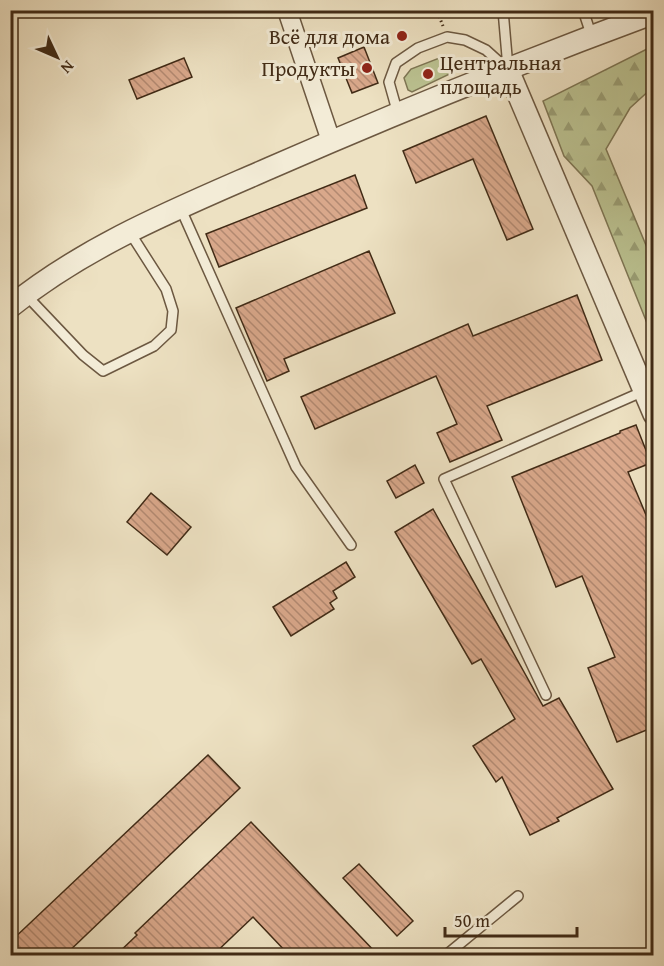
<svg xmlns="http://www.w3.org/2000/svg" width="664" height="966" font-family="'Gentium Book Plus',serif">
<style>
.grass{fill:#bbc291;stroke:#7e7654;stroke-width:1.5}
.forest{fill:url(#forest-firs);stroke:#7e7654;stroke-width:1.5}
.building{fill:url(#building-back-hatch);stroke:#412b16;stroke-width:1.5}
.lines{fill:none;stroke-linecap:round;stroke-linejoin:round}
.service-casing{stroke:#6c5841;stroke-width:12}
.minor-casing{stroke:#6c5841;stroke-width:21}
.tertiary-casing{stroke:#6c5841;stroke-width:24}
.path{stroke:#412b16;stroke-width:3;stroke-dasharray:1.5 3;stroke-linecap:butt}
.service{stroke:#f3ecd7;stroke-width:9}
.minor{stroke:#f3ecd7;stroke-width:18}
.tertiary{stroke:#f3ecd7;stroke-width:21}
.poi-dot{fill:#8f2418;stroke:#f3ecd7;stroke-width:2}
.labels{text-anchor:middle;dominant-baseline:central;stroke-width:6;stroke-linejoin:round;paint-order:stroke}
.poi-label{font-size:21px;fill:#412b16;stroke:#f3ecd7;text-anchor:end}
</style>
<defs>
<pattern id="forest-firs" width="22" height="20" patternUnits="userSpaceOnUse" patternTransform="scale(1.5)"><rect width="22" height="20" fill="#bbc291"/><path d="M5 1l3.5 6h-7zM16 11l3.5 6h-7z" fill="#9a9e75"/></pattern>
<pattern id="building-back-hatch" width="6" height="6" patternUnits="userSpaceOnUse" patternTransform="scale(1.5)"><rect width="6" height="6" fill="#d9a88b"/><path d="M-1 5l2 2M0 0l6 6M5-1l2 2" fill="none" stroke="#b28971"/></pattern>
</defs>
<rect width="100%" height="100%" fill="#ede1c2"/>
<filter id="stains"><feTurbulence type="fractalNoise" baseFrequency=".00333" numOctaves="4"/><feColorMatrix values="0 0 0 0 .2 0 0 0 0 .09 0 0 0 0 .02 0 0 0 .5 -.17"/></filter>
<radialGradient id="worn" r=".72"><stop offset=".6" stop-color="#630" stop-opacity="0"/><stop offset="1" stop-color="#630" stop-opacity=".3"/></radialGradient>
<polygon class="grass" points="447,55 460,66 458,70 412,92 408,90 404,78 411,69"/>
<polygon class="forest" points="653,46 653,87 630,108 606,149 653,262 653,338 592,186 564,156 543,101"/>
<g class="building">
<polygon points="364,47 378,83 352,93 338,58"/>
<polygon points="184,58 192,77 137,99 129,80"/>
<polygon points="486,116 533,229 507,240 473,159 416,183 403,151"/>
<polygon points="355,175 367,208 219,267 206,234"/>
<polygon points="369,251 395,313 284,359 289,371 267,381 236,308"/>
<polygon points="577,295 602,360 487,406 502,440 450,462 437,433 457,424 436,376 315,429 301,397 468,324 473,336"/>
<polygon points="636,425 651,463 628,472 654,534 654,727 617,742 588,668 615,657 582,576 556,587 512,477 620,433 620,431"/>
<polygon points="415,465 424,483 396,498 387,481"/>
<polygon points="151,493 191,527 167,555 127,522"/>
<polygon points="433,509 543,706 559,698 613,789 557,818 559,821 530,835 502,777 496,782 473,746 515,719 481,659 472,664 395,532"/>
<polygon points="346,562 355,577 333,591 337,598 330,603 334,609 291,636 273,607"/>
<polygon points="208,755 240,788 64,956 10,956 10,942"/>
<polygon points="251,822 379,956 290,956 253,917 212,956 115,956 137,935 135,933"/>
<polygon points="359,864 413,921 397,936 343,878"/>
</g>
<g class="lines">
<g class="service-casing">
<g id="service">
<polyline points="503,10 508,68"/>
<polyline points="583,10 592,37"/>
<polyline points="398,114 389,82 396,63 418,48 447,37 465,40 486,50 506,68"/>
<polyline points="180,207 296,467 351,545"/>
<polyline points="26,295 83,355 103,371 154,346 171,330 173,311 166,289 129,231"/>
<polyline points="546,695 444,479 644,391"/>
<polyline points="445,956 518,896"/>
</g>
</g>
<g class="minor-casing">
<polyline id="minor" points="287,10 331,141"/>
</g>
<g class="tertiary-casing">
<g id="tertiary">
<polyline points="508,70 654,414"/>
<path d="M 10,307 C 88,244 179,208 270,168 C 396,113 524,61 654,13"/>
</g>
</g>
<polyline class="path" points="434,10 437,11 443,26"/>
<use href="#service" class="service"/>
<use href="#minor" class="minor"/>
<use href="#tertiary" class="tertiary"/>
</g>
<g class="poi-dot">
<circle cx="402" cy="36" r="6"/>
<circle cx="367" cy="68" r="6"/>
<circle cx="428" cy="74" r="6"/>
</g>
<g class="labels">
<g class="poi-label">
<text x="390" y="36">Всё для дома</text>
<text x="440" y="62" text-anchor="start">Центральная<tspan x="440" dy="24">площадь</tspan></text>
<text x="355" y="68">Продукты</text>
</g>
</g>
<rect width="664" height="966" fill="none" stroke="#ede1c2" stroke-width="36"/>
<rect x="12" y="12" width="640" height="942" fill="none" stroke="#412b16" stroke-width="3"/>
<rect x="18" y="18" width="628" height="930" fill="none" stroke="#412b16" stroke-width="1.5"/>
<g transform="translate(57 57) rotate(134)" stroke="#f3ecd7" stroke-width="4.5" paint-order="stroke">
<path d="M0-4.5L10 22L0 15L-10 22Z" fill="#412b16"/>
<text y="-9" font-size="16" font-weight="bold" text-anchor="middle" fill="#412b16">N</text>
</g>
<path d="M445 927v9h132v-9" fill="none" stroke="#412b16" stroke-width="3"/>
<text x="454" y="927" font-size="18" fill="#412b16" stroke="#f3ecd7" stroke-width="4.5" paint-order="stroke">50 m</text>
<rect width="100%" height="100%" filter="url(#stains)"/>
<rect width="100%" height="100%" fill="url(#worn)"/>
</svg>
